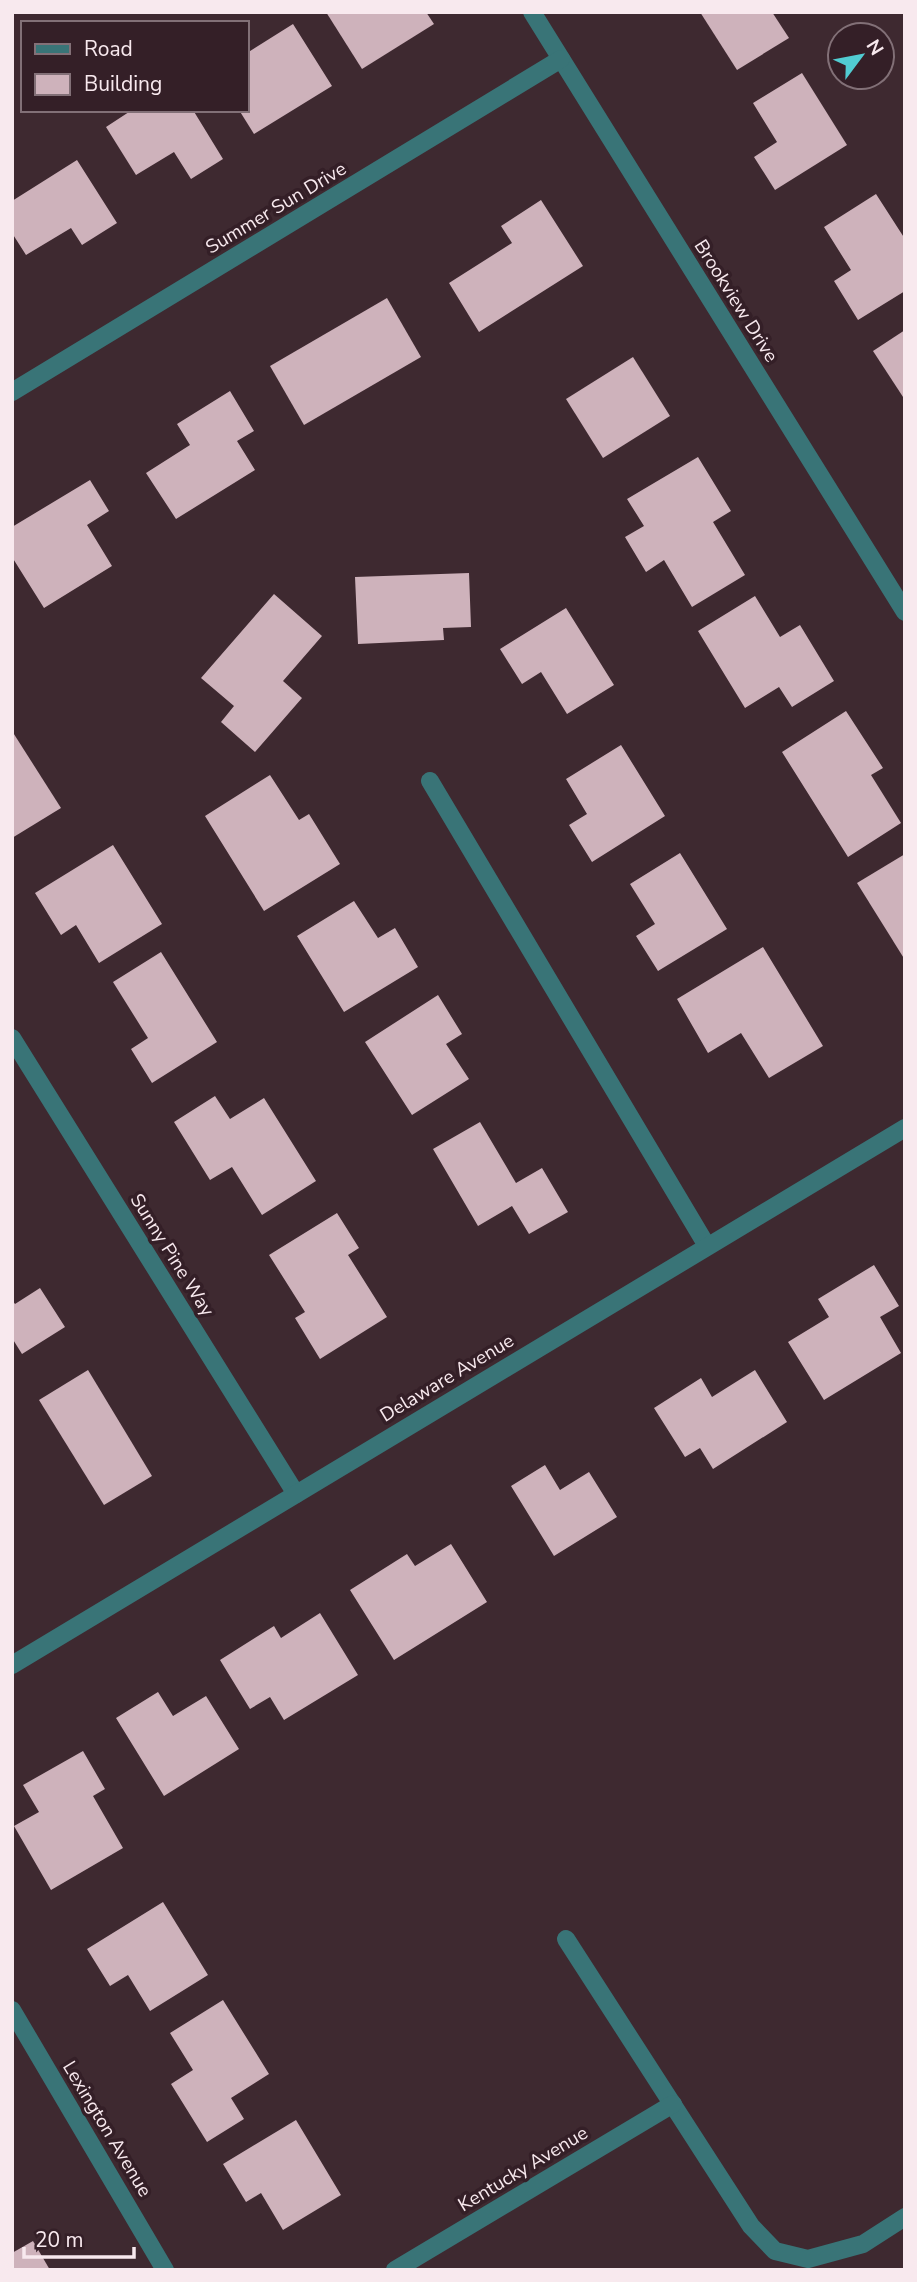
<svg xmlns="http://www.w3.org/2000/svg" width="917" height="2282" font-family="'Nunito Sans',sans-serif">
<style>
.building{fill:#ceb2bb}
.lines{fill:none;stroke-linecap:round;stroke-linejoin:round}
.street{stroke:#397477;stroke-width:18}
.labels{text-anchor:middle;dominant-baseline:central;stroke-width:7;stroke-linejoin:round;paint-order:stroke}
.street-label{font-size:19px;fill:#f8e9ee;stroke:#341f27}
</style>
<rect width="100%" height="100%" fill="#3e2930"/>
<g class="building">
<polygon points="326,12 426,12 434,24 362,69"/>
<polygon points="700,12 772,12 789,38 737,70"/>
<polygon points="293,24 332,86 254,134 239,110 247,110 247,53"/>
<polygon points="802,73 847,145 775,190 754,157 777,142 753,103"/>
<polygon points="132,110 193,110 223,159 191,179 174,152 136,175 106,127"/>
<polygon points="77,160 117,223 82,245 71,228 26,255 12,233 12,201"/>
<polygon points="876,194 905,239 905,291 858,320 834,281 851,270 824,227"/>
<polygon points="541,200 583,266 479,332 449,283 512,243 501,226"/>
<polygon points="387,298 421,357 304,425 270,366"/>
<polygon points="905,330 905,400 873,351"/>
<polygon points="633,357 670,416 603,458 566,399"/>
<polygon points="230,391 254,431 237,441 255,470 176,519 146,473 190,445 177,424"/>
<polygon points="698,457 731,511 713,522 745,575 692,607 664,560 646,572 625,537 644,526 627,499"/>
<polygon points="90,480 109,511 87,525 112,566 44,608 12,557 12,527"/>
<polygon points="469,573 471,627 443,628 444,640 358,644 355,577"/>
<polygon points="274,594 322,636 283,681 302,698 255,752 221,722 234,706 201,678"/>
<polygon points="755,596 780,637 800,625 834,681 792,707 779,687 745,708 698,631"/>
<polygon points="566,608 614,685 567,714 541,672 522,684 500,649"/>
<polygon points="846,711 883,768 871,775 901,823 848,857 782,752"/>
<polygon points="12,731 61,808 12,838"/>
<polygon points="621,745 665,816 592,862 569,825 587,814 566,779"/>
<polygon points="270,775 299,820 309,814 340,864 264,911 205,816"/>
<polygon points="113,845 162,924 99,963 76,925 61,935 35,893"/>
<polygon points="680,853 727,929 658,971 636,936 655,924 630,884"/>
<polygon points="905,854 905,960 857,883"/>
<polygon points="354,901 378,938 395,928 418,967 344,1012 297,936"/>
<polygon points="763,947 823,1046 769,1078 741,1033 708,1053 677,999"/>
<polygon points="161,952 217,1042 152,1083 131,1049 148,1038 113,982"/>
<polygon points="438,995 462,1034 446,1044 469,1079 412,1115 365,1042"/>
<polygon points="215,1096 230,1119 264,1098 316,1181 262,1215 232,1167 210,1180 174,1122"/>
<polygon points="480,1122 516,1183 542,1168 568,1212 529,1234 512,1206 478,1226 433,1149"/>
<polygon points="337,1213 359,1248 348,1255 387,1317 320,1359 295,1318 305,1312 269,1255"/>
<polygon points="874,1265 899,1306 880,1317 901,1353 824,1400 788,1342 829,1317 818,1299"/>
<polygon points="40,1288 65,1327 22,1354 12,1338 12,1300 15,1304"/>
<polygon points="88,1370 152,1476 104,1505 39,1400"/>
<polygon points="755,1370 787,1422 713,1469 700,1448 685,1457 654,1408 701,1378 712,1397"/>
<polygon points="545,1465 560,1490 589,1472 617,1517 554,1556 511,1486"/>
<polygon points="451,1544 487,1602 394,1660 350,1590 407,1554 415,1566"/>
<polygon points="320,1613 358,1675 284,1720 270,1697 250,1709 220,1660 274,1626 281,1638"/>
<polygon points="158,1692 173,1716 206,1696 239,1749 164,1796 116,1718"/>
<polygon points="83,1751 105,1789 93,1796 123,1848 51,1890 14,1826 39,1812 23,1785"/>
<polygon points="163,1902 208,1975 150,2011 128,1975 110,1986 87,1949"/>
<polygon points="223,2000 269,2074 231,2098 244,2119 207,2142 171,2084 193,2070 170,2033"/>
<polygon points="296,2120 341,2195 283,2230 261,2193 246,2202 223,2164"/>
<polygon points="33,2241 50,2270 12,2270 12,2253"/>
</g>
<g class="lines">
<g class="street">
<polyline points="532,12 905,612"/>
<polyline points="12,392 561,59"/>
<polyline points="430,781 707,1246"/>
<polyline points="12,1038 296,1494"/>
<polyline points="12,1665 905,1128"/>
<polyline points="566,1939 751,2226 775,2251 808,2259 863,2244 905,2217"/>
<polyline points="12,2010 165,2270"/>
<polyline points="395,2270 673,2104"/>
</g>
</g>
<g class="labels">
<g class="street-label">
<text transform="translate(276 208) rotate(-31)">Summer Sun Drive</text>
<text transform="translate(736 301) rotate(58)">Brookview Drive</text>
<text transform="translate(172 1255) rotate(58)">Sunny Pine Way</text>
<text transform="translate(447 1378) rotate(-31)">Delaware Avenue</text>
<text transform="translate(107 2129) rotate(59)">Lexington Avenue</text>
<text transform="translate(523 2169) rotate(-31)">Kentucky Avenue</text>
</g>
</g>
<rect width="917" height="2282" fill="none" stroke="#f8e9ee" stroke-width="28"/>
<rect x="21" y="21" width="228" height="91" fill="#341f27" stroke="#827077" stroke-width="2"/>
<rect x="35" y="44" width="35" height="10" fill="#397477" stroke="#827077" stroke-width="2"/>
<text x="84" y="56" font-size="21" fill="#f8e9ee">Road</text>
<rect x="35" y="74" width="35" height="21" fill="#ceb2bb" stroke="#827077" stroke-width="2"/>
<text x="84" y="91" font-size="21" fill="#f8e9ee">Building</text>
<g transform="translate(861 56) rotate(58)"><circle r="33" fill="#341f27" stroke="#827077" stroke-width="2"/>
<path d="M0-5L12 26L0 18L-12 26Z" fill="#51ccd2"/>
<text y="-10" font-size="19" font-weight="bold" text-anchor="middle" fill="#f8e9ee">N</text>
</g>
<path d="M24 2247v10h110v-10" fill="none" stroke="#f8e9ee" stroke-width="3.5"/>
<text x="35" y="2247" font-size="21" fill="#f8e9ee" stroke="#341f27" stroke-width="5" paint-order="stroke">20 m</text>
</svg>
